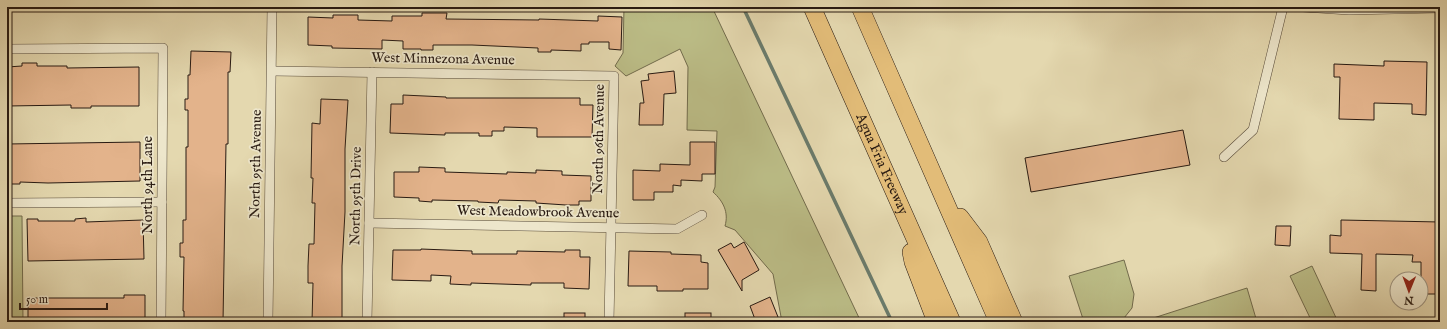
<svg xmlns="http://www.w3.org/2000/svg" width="1447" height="329" font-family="'IM FELL English',serif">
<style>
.green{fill:#bbbc86;stroke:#726b4c}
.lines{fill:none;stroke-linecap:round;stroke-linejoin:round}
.stream{stroke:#6b7b6b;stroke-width:3.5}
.building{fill:#e3b38b;stroke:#281a12}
.street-casing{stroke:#574a39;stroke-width:10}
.highway-casing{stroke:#281a12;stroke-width:18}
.street{stroke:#ede6cb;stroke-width:9}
.highway{stroke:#e2bc78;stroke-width:17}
.labels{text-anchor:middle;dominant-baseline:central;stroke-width:3.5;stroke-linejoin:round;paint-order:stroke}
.street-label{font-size:14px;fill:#281a12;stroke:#ede6cb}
</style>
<rect width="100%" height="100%" fill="#e4d8af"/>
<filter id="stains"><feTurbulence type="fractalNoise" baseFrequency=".005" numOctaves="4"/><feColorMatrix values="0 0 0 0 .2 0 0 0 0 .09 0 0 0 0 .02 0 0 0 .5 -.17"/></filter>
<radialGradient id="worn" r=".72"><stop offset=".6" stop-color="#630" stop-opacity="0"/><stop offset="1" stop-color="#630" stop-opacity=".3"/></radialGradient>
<g class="green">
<path d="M 624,7 L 712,7 L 861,322 L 782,322 L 773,274 L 735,230 L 725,226 C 729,212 723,201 713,192 L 715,187 L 717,131 L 687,130 L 688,67 L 680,49 L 626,76 L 615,66 L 623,53 Z"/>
<polygon points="7,216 22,216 23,322 7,322"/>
<polygon points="1124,260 1134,294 1132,308 1124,318 1116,322 1084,322 1069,276"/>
<polygon points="1312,266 1338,322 1312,322 1290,276"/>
<polygon points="1247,288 1257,322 1141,322"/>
</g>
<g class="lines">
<polyline class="stream" points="743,7 892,322"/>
</g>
<g class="building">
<polygon points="422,13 447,13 446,19 539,20 539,19 598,21 598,16 622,17 621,50 609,49 609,42 589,42 589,44 581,44 581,51 551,50 551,52 538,52 538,48 472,45 433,45 433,50 421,50 421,49 403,49 403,41 382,40 382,49 332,48 332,46 308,45 308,17 333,18 333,15 358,15 358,20 392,21 392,16 422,16"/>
<polygon points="191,51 231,52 230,72 228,72 228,144 226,144 223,322 184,322 184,311 183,311 184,257 180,257 180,243 183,243 183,220 186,220 186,147 188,147 188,110 185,110 185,99 188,99 188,75 190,75"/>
<polygon points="1384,61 1427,62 1426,115 1412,114 1412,104 1374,103 1374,120 1339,119 1340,77 1334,77 1334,64 1384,66"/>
<polygon points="22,63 37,63 37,66 67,66 67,68 139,67 139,106 91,106 91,108 71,108 71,105 7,106 7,67 22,66"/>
<polygon points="674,71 676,93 664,94 663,125 639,125 640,103 644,103 641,81 649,80 648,74"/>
<polygon points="403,95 446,97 446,98 580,98 580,105 593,105 592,137 537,137 537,128 504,127 504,131 492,131 492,136 479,136 479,133 445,133 445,135 390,133 391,104 403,104"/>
<polygon points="321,99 348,100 345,149 345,212 342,266 342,322 312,322 313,283 308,283 308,266 309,244 314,244 315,203 312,203 313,178 311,178 312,123 320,124"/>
<polygon points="1183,130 1190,165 1031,192 1025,158"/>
<polygon points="140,142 140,181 48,183 20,182 20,184 7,184 7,144"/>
<polygon points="690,142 715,142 715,174 702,174 702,181 681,180 681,186 673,185 673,192 654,192 654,200 633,200 633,170 660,171 660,164 690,165"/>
<polygon points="419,167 445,168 445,172 507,174 507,172 536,173 536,170 562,171 562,175 591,176 591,201 579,201 579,205 566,205 536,203 536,201 499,200 498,203 478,202 478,201 432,200 432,202 419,201 419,198 394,197 394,172 419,172"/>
<polygon points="86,218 86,222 143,220 144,259 28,261 27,219 38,219 38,221 75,221 75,219"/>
<polygon points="1341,220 1440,222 1440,294 1421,294 1421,262 1412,262 1413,255 1376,254 1376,291 1361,290 1362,254 1330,253 1330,235 1341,236"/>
<polygon points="1276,226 1291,226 1290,246 1275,245"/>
<polygon points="744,242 759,270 742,280 742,291 718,250 731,243 734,248"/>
<polygon points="421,249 472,251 472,254 517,254 517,251 565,252 565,250 580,250 580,257 590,257 589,289 564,288 564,283 531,283 531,285 471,283 471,285 450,284 451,276 431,275 431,281 392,280 393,250 421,250"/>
<polygon points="629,251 671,252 671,254 701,255 701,262 708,263 708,289 683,289 683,291 657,291 657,286 628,286"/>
<polygon points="124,295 145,295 145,322 28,322 28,302 35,302 35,298 124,298"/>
<polygon points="770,297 780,322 756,322 750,306"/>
<rect x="564" y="313" width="21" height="9"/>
<rect x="685" y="313" width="26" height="9"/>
</g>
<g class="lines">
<g class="street-casing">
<g id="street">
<polyline points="1303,7 1349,10 1440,8"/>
<polyline points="7,49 163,48 161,322"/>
<polyline points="272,71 614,76 609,322"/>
<polyline points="1224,157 1253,130 1283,7"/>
<polyline points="7,203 162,202"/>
<polyline points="369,223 677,229 702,215"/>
<polyline points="268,322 272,7"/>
<polyline points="367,322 372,72"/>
</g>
</g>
<g class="highway-casing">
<g id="highway">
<path id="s1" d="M 812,7 L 952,322"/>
<polyline points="860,7 998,322"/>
<polyline points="960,217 979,242 1014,322"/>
<polyline points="911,252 913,262 936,322"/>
</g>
</g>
<use href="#street" class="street"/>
<use href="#highway" class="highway"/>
</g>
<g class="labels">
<g class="street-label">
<text transform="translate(443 59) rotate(1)">West Minnezona Avenue</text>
<text transform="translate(599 139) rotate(-89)">North 96th Avenue</text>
<text transform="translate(256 164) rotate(-89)">North 95th Avenue</text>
<text stroke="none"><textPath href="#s1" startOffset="172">Agua Fria Freeway</textPath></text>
<text transform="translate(148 185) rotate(-90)">North 94th Lane</text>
<text transform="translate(356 196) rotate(-89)">North 95th Drive</text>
<text transform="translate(538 212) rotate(1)">West Meadowbrook Avenue</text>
</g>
</g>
<rect width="1447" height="329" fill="none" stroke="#e4d8af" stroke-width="24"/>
<rect x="8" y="8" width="1431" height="313" fill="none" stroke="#281a12" stroke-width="2"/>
<rect x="12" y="12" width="1423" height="305" fill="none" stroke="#281a12"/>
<g transform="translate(1409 291) rotate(181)"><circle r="19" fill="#ede6cb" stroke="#9e9481"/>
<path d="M0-3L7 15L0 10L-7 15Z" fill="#8f2418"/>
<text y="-6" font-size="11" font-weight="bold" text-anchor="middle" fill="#281a12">N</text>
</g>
<path d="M20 303v6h87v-6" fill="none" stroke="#281a12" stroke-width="2"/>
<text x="26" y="303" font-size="12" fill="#281a12" stroke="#ede6cb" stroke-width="3" paint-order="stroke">50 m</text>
<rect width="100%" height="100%" filter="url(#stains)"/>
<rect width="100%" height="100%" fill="url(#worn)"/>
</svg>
